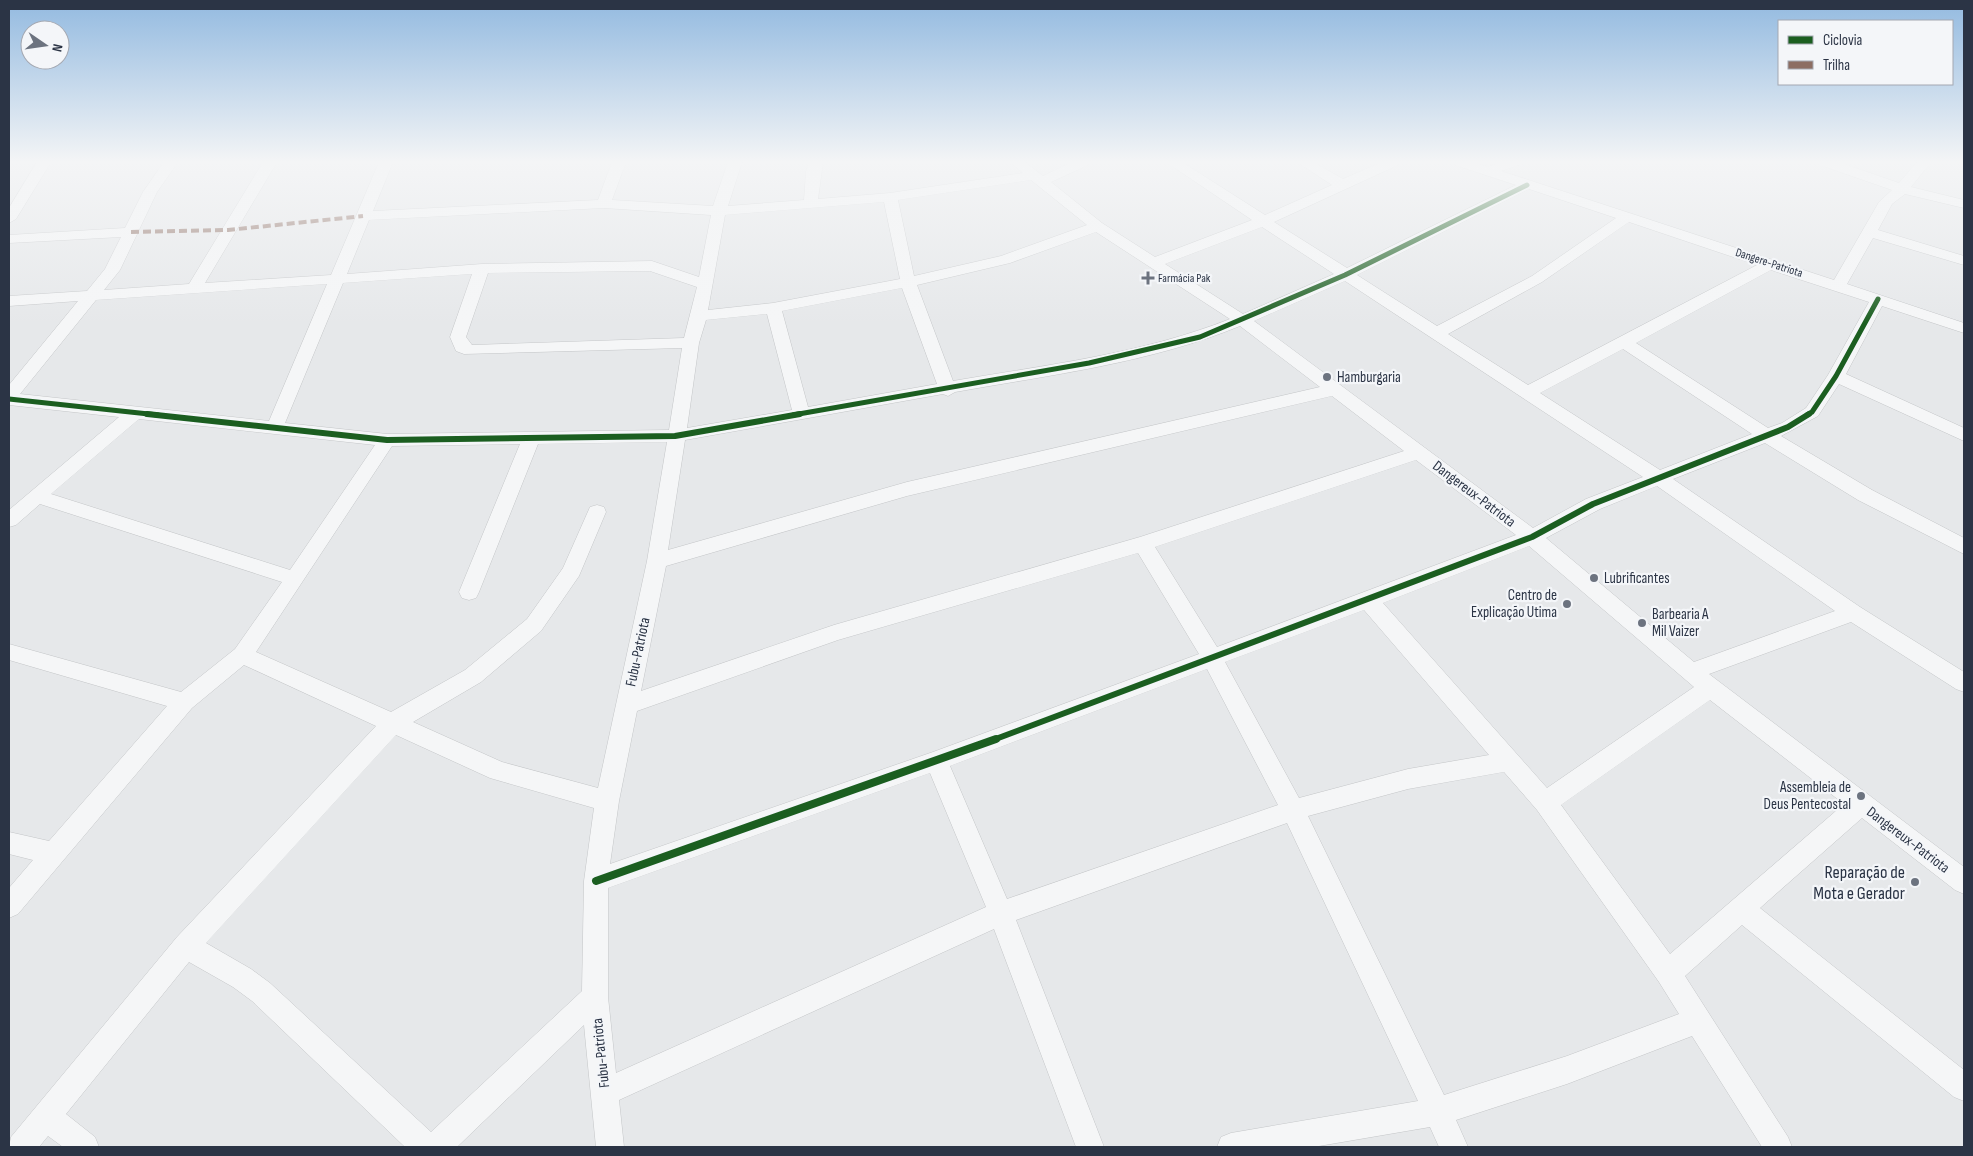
<svg xmlns="http://www.w3.org/2000/svg" width="1973" height="1156" font-family="'Sofia Sans Condensed',sans-serif">
<style>
.lines{fill:none;stroke-linecap:round;stroke-linejoin:round}
.minor-casing{stroke:#c4c6c8;stroke-width:1}
.minor{fill:#f5f6f7;fill-rule:evenodd}
.quiet{stroke:#8d6e63;stroke-width:4;stroke-dasharray:8 4;stroke-linecap:butt}
.cycleway-far2-casing{stroke:#f4f6f9;stroke-width:8}
.cycleway-far1-casing{stroke:#f4f6f9;stroke-width:9}
.cycleway-casing{stroke:#f4f6f9;stroke-width:11}
.cycleway-far2{stroke:#1b5e20;stroke-width:5}
.cycleway-far1{stroke:#1b5e20;stroke-width:6}
.cycleway{stroke:#1b5e20;stroke-width:8}
.poi-dot{fill:#6c737f;stroke:#f4f6f9;stroke-width:2}
.labels{text-anchor:middle;dominant-baseline:central;stroke-width:4.5;stroke-linejoin:round;paint-order:stroke}
.far-street-label{font-size:12px;fill:#2b3445;stroke:#f4f6f9}
.far-poi-label{font-size:12px;fill:#2b3445;stroke:#f4f6f9;text-anchor:start}
.poi-label{font-size:15px;fill:#2b3445;stroke:#f4f6f9;text-anchor:start}
.street-label{font-size:15px;fill:#2b3445;stroke:#f4f6f9}
.near-poi-label{font-size:18px;fill:#2b3445;stroke:#f4f6f9;text-anchor:end}
</style>
<rect width="100%" height="100%" fill="#e6e8ea"/>
<g class="lines">
<g class="minor-casing">
<g id="minor">
<polygon points="37,162 51,162 16,219 9,223 9,208"/>
<path d="M 164,162 L 178,162 L 157,192 L 120,270 L 104,290 L 189,284 L 263,162 L 277,162 L 205,283 L 331,275 L 379,162 L 393,162 L 373,211 L 598,200 L 612,162 L 626,162 L 612,200 L 713,206 L 728,162 L 742,162 L 728,206 L 804,200 L 806,172 L 809,162 L 823,162 L 818,199 L 890,193 L 1023,173 L 1010,162 L 1025,162 L 1043,176 L 1072,162 L 1090,162 L 1088,165 L 1051,182 L 1102,223 L 1155,257 L 1252,220 L 1166,162 L 1182,162 L 1265,215 L 1332,185 L 1297,162 L 1313,162 L 1343,179 L 1382,162 L 1400,162 L 1398,165 L 1274,222 L 1347,268 L 1516,185 L 1455,165 L 1453,162 L 1473,162 L 1488,167 L 1501,162 L 1521,162 L 1519,165 L 1501,171 L 1834,280 L 1879,202 L 1892,190 L 1820,165 L 1818,162 L 1838,162 L 1899,183 L 1917,162 L 1931,162 L 1911,187 L 1964,200 L 1964,208 L 1905,194 L 1892,204 L 1878,230 L 1964,256 L 1964,265 L 1873,238 L 1847,284 L 1964,323 L 1964,333 L 1882,306 L 1846,374 L 1964,428 L 1964,441 L 1839,384 L 1818,416 L 1781,436 L 1872,490 L 1964,538 L 1964,554 L 1858,500 L 1765,443 L 1673,479 L 1860,607 L 1964,672 L 1964,692 L 1956,689 L 1851,622 L 1709,674 L 1964,867 L 1964,894 L 1955,890 L 1862,818 L 1760,908 L 1964,1070 L 1964,1101 L 1954,1097 L 1742,925 L 1685,976 L 1788,1137 L 1792,1147 L 1762,1147 L 1692,1036 L 1567,1084 L 1456,1120 L 1468,1147 L 1439,1147 L 1430,1127 L 1313,1147 L 1217,1147 L 1221,1137 L 1231,1133 L 1418,1101 L 1287,823 L 1016,920 L 1104,1147 L 1076,1147 L 994,929 L 619,1100 L 624,1147 L 596,1147 L 584,1025 L 457,1147 L 405,1147 L 252,1001 L 233,987 L 189,962 L 66,1114 L 95,1137 L 99,1147 L 63,1147 L 48,1136 L 39,1147 L 9,1147 L 11,1137 L 177,937 L 376,726 L 244,665 L 192,708 L 18,914 L 9,918 L 9,888 L 33,860 L 9,854 L 9,832 L 49,841 L 167,706 L 9,660 L 9,644 L 181,692 L 235,649 L 282,582 L 40,504 L 16,525 L 9,527 L 9,510 L 119,417 L 9,405 L 9,385 L 78,301 L 9,306 L 9,296 L 87,291 L 105,269 L 121,237 L 9,243 L 9,235 L 125,228 L 143,192 ZM 1031,180 L 1087,225 L 1001,256 L 914,276 L 898,200 ZM 1529,189 L 1616,218 L 1532,276 L 1437,326 L 1357,275 ZM 884,202 L 900,279 L 773,303 L 708,310 L 725,215 ZM 604,208 L 711,215 L 699,277 L 652,261 L 482,264 L 347,274 L 369,220 ZM 1629,222 L 1757,265 L 1528,385 L 1448,334 L 1542,282 ZM 1262,227 L 1334,274 L 1243,314 L 1165,264 ZM 1096,232 L 1230,319 C 1142,354 1046,365 953,381 L 917,285 L 1010,263 ZM 1771,270 L 1869,302 L 1828,375 L 1806,408 L 1782,423 L 1768,428 L 1636,343 ZM 650,271 L 697,287 L 684,338 L 472,345 L 466,337 L 488,273 ZM 472,274 L 450,337 L 456,351 L 464,354 L 682,348 L 669,430 L 387,434 L 285,423 L 343,283 ZM 1345,281 L 1643,477 L 1586,499 L 1533,528 L 1254,321 ZM 327,284 L 269,421 L 20,394 L 96,300 ZM 902,288 L 937,384 L 808,407 L 782,311 ZM 767,314 L 792,410 L 687,428 L 699,343 L 706,320 ZM 1240,326 L 1320,387 L 907,482 L 668,550 L 685,440 L 943,394 L 948,396 L 955,392 C 1050,375 1150,363 1240,326 ZM 1623,349 L 1752,434 L 1660,470 L 1540,393 ZM 1332,396 L 1404,451 L 1140,537 L 834,625 L 641,691 L 666,566 L 907,496 ZM 139,419 L 375,445 L 290,570 L 51,494 ZM 667,442 L 647,561 L 598,788 L 502,762 L 413,722 L 481,682 L 541,631 L 579,576 L 606,512 L 604,507 L 597,505 L 590,507 L 563,568 L 527,619 L 465,670 L 391,712 L 256,652 L 392,446 L 520,444 L 459,592 L 462,598 L 469,600 L 476,598 L 479,592 L 538,444 ZM 1416,460 L 1516,535 L 1217,647 L 1155,547 ZM 1657,486 L 1835,611 L 1694,662 L 1546,538 L 1600,509 ZM 1529,546 L 1694,687 L 1547,788 L 1383,603 ZM 1138,553 L 1199,654 L 933,752 L 610,864 L 619,801 L 637,711 L 838,640 ZM 1364,610 L 1489,755 L 1408,769 L 1299,798 L 1225,662 ZM 1207,669 L 1278,805 L 1007,899 L 950,766 ZM 1710,700 L 1844,804 L 1670,954 L 1561,805 ZM 396,735 L 490,778 L 594,808 L 584,881 L 582,991 L 431,1132 L 270,983 L 251,969 L 206,943 ZM 1504,772 L 1537,810 L 1659,982 L 1679,1014 L 1567,1056 L 1444,1095 L 1308,816 L 1408,789 ZM 930,773 L 986,907 L 616,1073 L 608,997 L 608,888 Z"/>
</g>
</g>
<use href="#minor" class="minor"/>
<polyline class="quiet" points="131,232 228,230 363,216"/>
<g class="cycleway-far2-casing">
<g id="cycleway-far2">
<polyline points="9,399 158,415"/>
<polyline points="793,415 1089,363 1200,337 1345,275 1527,185"/>
<polyline points="1807,415 1812,412 1836,376 1878,299"/>
</g>
</g>
<g class="cycleway-far1-casing">
<g id="cycleway-far1">
<polyline points="147,414 387,440 675,436 800,414"/>
<polyline points="993,740 1532,537 1593,504 1788,427 1809,414"/>
</g>
</g>
<g class="cycleway-casing">
<polyline id="cycleway" points="596,881 996,739"/>
</g>
<use href="#cycleway-far2" class="cycleway-far2"/>
<use href="#cycleway-far1" class="cycleway-far1"/>
<use href="#cycleway" class="cycleway"/>
</g>
<linearGradient id="sky" x2="0" y2="1"><stop stop-color="#93bae0"/><stop offset="0.5" stop-color="#f4f5f6"/><stop offset="1" stop-color="#f4f5f6" stop-opacity="0"/></linearGradient>
<rect width="1973" height="324" fill="url(#sky)"/>
<g class="poi-dot">
<path d="M1145.5 270.5h5v5h5v5h-5v5h-5v-5h-5v-5h5z"/>
<circle cx="1327" cy="377" r="5"/>
<circle cx="1594" cy="578" r="5"/>
<circle cx="1567" cy="604" r="5"/>
<circle cx="1642" cy="623" r="5"/>
<circle cx="1861" cy="796" r="5"/>
<circle cx="1915" cy="882" r="5"/>
</g>
<g class="labels">
<g class="far-street-label">
<text transform="translate(1769 263) rotate(18)">Dangere-Patriota</text>
</g>
<g class="far-poi-label">
<text x="1158" y="278">Farmácia Pak</text>
</g>
<g class="poi-label">
<text x="1337" y="377">Hamburgaria</text>
<text x="1604" y="578">Lubrificantes</text>
<text x="1557" y="595" text-anchor="end">Centro de<tspan x="1557" dy="17">Explicação Utima</tspan></text>
<text x="1652" y="614">Barbearia A<tspan x="1652" dy="17">Mil Vaizer</tspan></text>
<text x="1851" y="787" text-anchor="end">Assembleia de<tspan x="1851" dy="17">Deus Pentecostal</tspan></text>
</g>
<g class="street-label">
<text transform="translate(1474 494) rotate(37)">Dangereux-Patriota</text>
<text transform="translate(638 652) rotate(-78)">Fubu-Patriota</text>
<text transform="translate(1908 840) rotate(37)">Dangereux-Patriota</text>
<text transform="translate(601 1053) rotate(-96)">Fubu-Patriota</text>
</g>
<g class="near-poi-label">
<text x="1905" y="872">Reparação de<tspan x="1905" dy="21">Mota e Gerador</tspan></text>
</g>
</g>
<rect width="1973" height="1156" fill="none" stroke="#2b3445" stroke-width="20"/>
<rect x="1778" y="20" width="175" height="65" fill="#f4f6f9" stroke="#a4a8b1"/>
<rect x="1788" y="36" width="25" height="8" fill="#1b5e20" stroke="#a4a8b1"/>
<text x="1823" y="45" font-size="15" fill="#2b3445">Ciclovia</text>
<rect x="1788" y="61" width="25" height="8" fill="#8d6e63" stroke="#a4a8b1"/>
<text x="1823" y="70" font-size="15" fill="#2b3445">Trilha</text>
<g transform="translate(45 45) rotate(103)"><circle r="24" fill="#f4f6f9" stroke="#a4a8b1"/>
<path d="M0-4L9 19L0 12L-9 19Z" fill="#6c737f"/>
<text y="-8" font-size="14" font-weight="bold" text-anchor="middle" fill="#2b3445">N</text>
</g>
</svg>
